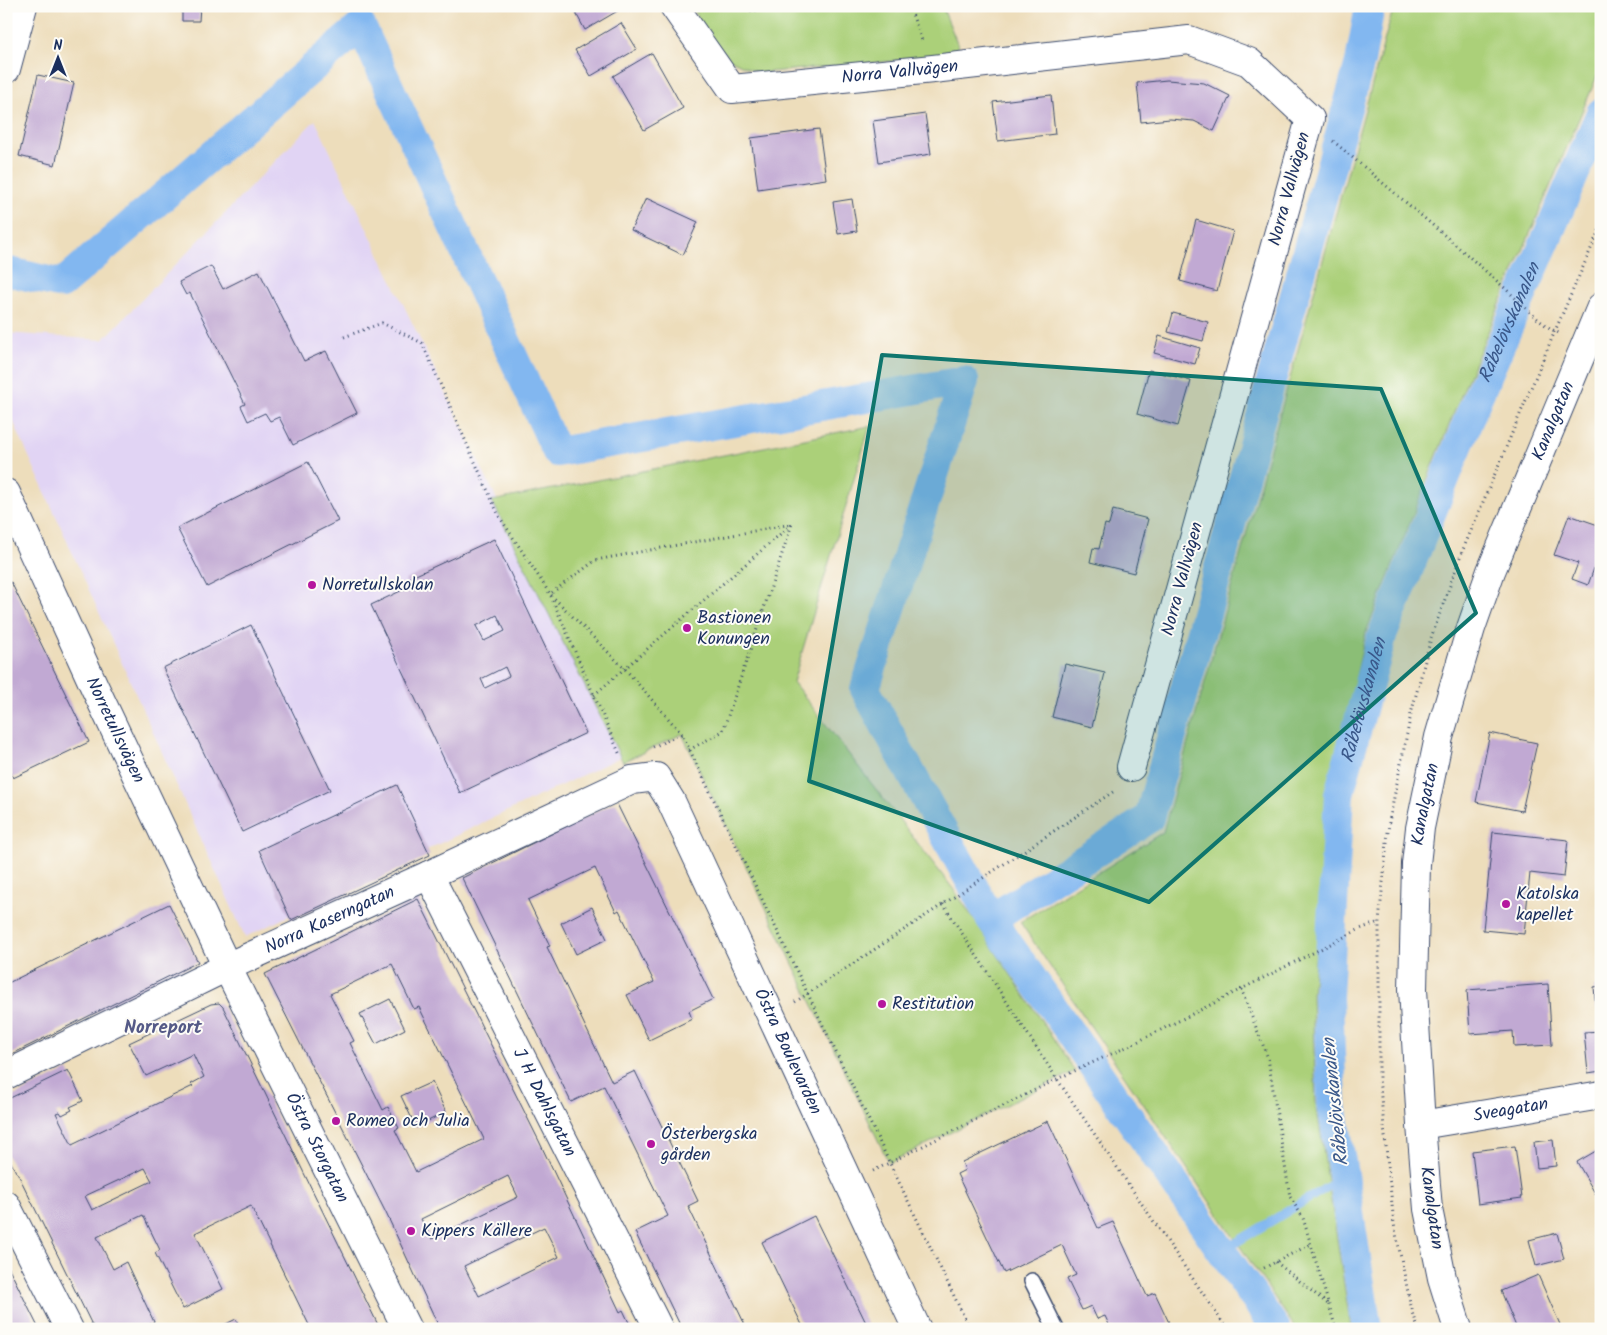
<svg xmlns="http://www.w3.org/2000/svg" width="1607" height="1335" font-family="Kalam,sans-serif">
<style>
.built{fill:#e1d4f4}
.green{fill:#abd079;stroke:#63806c}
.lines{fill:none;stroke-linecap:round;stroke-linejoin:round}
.stream{stroke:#82b7f0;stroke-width:9}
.canal{stroke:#82b7f0;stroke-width:30}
.building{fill:#c1a9d3;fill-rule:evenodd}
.service-casing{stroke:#3a496c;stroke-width:18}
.minor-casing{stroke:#3a496c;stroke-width:30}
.tertiary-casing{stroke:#3a496c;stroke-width:30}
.path{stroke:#3a496c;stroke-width:3;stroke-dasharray:1 4;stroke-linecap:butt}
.service{stroke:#fff;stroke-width:15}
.minor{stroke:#fff;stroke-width:28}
.tertiary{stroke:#fff;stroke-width:28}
.marked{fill:#0f766e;fill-opacity:0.2;stroke:#0f766e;stroke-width:4;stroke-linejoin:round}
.poi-dot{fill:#b5179e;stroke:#fdfcf7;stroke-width:2}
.labels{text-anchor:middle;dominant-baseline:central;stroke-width:4;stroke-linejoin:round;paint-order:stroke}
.street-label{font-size:18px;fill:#1b2f5e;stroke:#fdfcf7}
.poi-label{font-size:18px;fill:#1b2f5e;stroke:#fdfcf7;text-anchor:start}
.water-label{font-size:19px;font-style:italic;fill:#3a588a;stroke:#fdfcf7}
.neighbourhood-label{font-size:19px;font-weight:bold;fill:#555a87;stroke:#fdfcf7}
</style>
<rect width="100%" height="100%" fill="#fdfcf7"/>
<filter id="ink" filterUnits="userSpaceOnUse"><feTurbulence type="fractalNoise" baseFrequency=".02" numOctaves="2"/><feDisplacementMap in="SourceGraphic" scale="10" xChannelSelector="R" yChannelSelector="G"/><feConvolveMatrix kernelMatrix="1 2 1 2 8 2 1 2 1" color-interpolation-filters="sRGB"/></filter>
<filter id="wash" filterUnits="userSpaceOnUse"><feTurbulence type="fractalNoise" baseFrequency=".0096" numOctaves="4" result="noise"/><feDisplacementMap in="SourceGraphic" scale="20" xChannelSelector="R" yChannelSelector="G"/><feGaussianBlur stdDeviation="1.12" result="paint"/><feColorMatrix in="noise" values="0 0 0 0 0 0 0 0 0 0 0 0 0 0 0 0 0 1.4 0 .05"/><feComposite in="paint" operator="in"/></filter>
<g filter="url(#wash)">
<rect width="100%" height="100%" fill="#edddbb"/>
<polygon class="built" points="315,120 620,757 245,937 9,412 6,399 6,333 103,340"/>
<g class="green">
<polygon points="691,6 942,6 962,55 758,73 731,60 709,36"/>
<polygon points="1394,6 1601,6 1601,67 1462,393 1366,632 1330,792 1312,995 1316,1103 1351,1329 1296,1329 1020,922 1163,832"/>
<polygon points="870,426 793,682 957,894 1075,1071 889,1163 682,734 623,762 492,501"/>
</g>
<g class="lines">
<polyline class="stream" points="1222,1251 1344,1177"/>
<g class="canal">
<polyline points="6,271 62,284 361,26 557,452 964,381 865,689 991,919 1276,1329"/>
<polyline points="991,919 1149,818 1360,62 1370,6"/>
<path id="s1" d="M 1367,1329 L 1332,1104 L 1328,997 L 1339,794 L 1382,636 L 1476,401 L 1601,113"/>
</g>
</g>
<g id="blocks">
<g class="building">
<polygon points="182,6 200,6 199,21 182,21"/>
<polygon points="572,6 626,6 585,30"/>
<polygon points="621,23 637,49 591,76 575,50"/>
<polygon points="652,53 683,108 644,130 613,76"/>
<polygon points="38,75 74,83 55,165 19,156"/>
<polygon points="1167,80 1204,83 1230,96 1214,131 1194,121 1170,119 1141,122 1137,83"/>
<polygon points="1051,95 1055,134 998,141 993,102"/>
<polygon points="925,114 931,154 879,162 873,121"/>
<polygon points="819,129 826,179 758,189 751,138"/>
<polygon points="646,198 698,222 683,255 631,230"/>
<polygon points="852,199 857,231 838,234 833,202"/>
<polygon points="1196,220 1233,231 1217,291 1180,281"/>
<polygon points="211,266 223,289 259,271 304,361 326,351 357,413 293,445 279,417 270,421 265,413 248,421 241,406 245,404 190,293 186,295 179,282"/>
<polygon points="1173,313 1208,322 1203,341 1168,332"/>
<polygon points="1159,336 1200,348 1195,364 1154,353"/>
<polygon points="1149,370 1191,381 1178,426 1137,414"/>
<polygon points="308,462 338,521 207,587 177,528"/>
<polygon points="1113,510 1148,519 1134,573 1090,562 1093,548 1099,549 1105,524 1109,525"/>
<polygon points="1569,515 1601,526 1601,549 1588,585 1572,579 1578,563 1554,555"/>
<path d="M 494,539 L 586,733 L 460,793 L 371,605 L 409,587 L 405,580 ZM 497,615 L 505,631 L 484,641 L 476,626 ZM 505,667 L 509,676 L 485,688 L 481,679 Z"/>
<polygon points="11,582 89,742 13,778 6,764 6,584"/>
<polygon points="251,625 330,790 242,832 163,668"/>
<polygon points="1065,664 1105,673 1092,727 1052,717"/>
<polygon points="1490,733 1537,743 1522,811 1476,802"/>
<polygon points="397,785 430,855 291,920 259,850"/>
<polygon points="616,802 713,999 689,1011 692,1019 649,1040 627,995 654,982 619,910 616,912 595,868 528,900 550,946 547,947 612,1082 635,1071 698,1201 688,1206 747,1329 682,1329 635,1232 668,1216 604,1086 571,1102 462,878"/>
<polygon points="1493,832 1568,840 1564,877 1530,873 1524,934 1483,930"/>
<path d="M 418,899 L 539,1141 L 620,1312 L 623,1310 L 632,1329 L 440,1329 L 386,1213 L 265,974 ZM 392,964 L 414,1009 L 419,1007 L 484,1139 L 416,1172 L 395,1130 L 399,1128 L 388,1107 L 383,1110 L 350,1043 L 354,1041 L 330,994 ZM 508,1176 L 518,1197 L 432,1239 L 421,1219 ZM 544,1227 L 559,1257 L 479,1296 L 464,1266 Z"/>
<polygon points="169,904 198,962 6,1057 6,984"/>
<polygon points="592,907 607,939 576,954 561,923"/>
<polygon points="1548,984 1552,1045 1514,1047 1513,1031 1470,1034 1467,990"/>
<polygon points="1601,986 1601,1008 1596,1009 1594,987"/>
<polygon points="390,999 405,1029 376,1044 360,1014"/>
<path d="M 219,1003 L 223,1007 L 380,1329 L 311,1329 L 251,1206 L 195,1233 L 223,1289 L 183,1309 L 155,1253 L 160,1250 L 143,1215 L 97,1237 L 113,1269 L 126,1262 L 154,1322 L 140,1329 L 94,1329 L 17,1172 L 16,1172 L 6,1153 L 6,1100 L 68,1070 L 83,1101 L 70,1107 L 72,1110 L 62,1115 L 60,1112 L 56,1113 L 72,1145 L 193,1086 L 191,1084 L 204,1077 L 193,1054 L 146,1076 L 129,1043 L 211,1004 ZM 145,1168 L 152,1181 L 92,1210 L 85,1196 Z"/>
<polygon points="1601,1031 1601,1071 1588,1073 1584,1032"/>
<polygon points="432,1082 446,1112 416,1127 401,1096"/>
<polygon points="1048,1121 1098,1228 1113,1222 1147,1296 1155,1293 1172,1329 1111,1329 1105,1316 1097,1319 1091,1306 1082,1310 1067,1279 1076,1275 1062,1245 1004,1273 957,1174 965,1170 962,1162"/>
<polygon points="1553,1140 1556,1166 1537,1168 1534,1142"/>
<polygon points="1515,1146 1522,1198 1478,1204 1472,1151"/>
<polygon points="1601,1148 1601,1192 1596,1195 1577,1162"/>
<polygon points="814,1216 869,1329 804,1329 762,1242"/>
<polygon points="1557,1233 1564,1259 1536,1266 1529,1240"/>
<polygon points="6,1262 29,1309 39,1329 6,1329"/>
<polygon points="1538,1275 1562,1329 1517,1329 1501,1291"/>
<polygon points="236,1319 241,1329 216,1329"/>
</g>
</g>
</g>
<g filter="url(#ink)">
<use href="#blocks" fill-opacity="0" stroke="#3a496c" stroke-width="1"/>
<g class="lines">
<g class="service-casing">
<polyline id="service" points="1032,1281 1056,1329"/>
</g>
<g class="minor-casing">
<g id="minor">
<path id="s2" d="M 674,6 L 732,89 L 933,69 L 1189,40 L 1249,62 L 1310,119 L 1131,767"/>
<path id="s3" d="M 429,875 L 659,1329"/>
<path id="s4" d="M 6,1075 L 227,967 L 429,875 L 632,780 L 656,777 L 671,801 L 917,1329"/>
<path id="s5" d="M 1421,1125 L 1601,1095"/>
<polyline points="6,1205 69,1329"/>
</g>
</g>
<g class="tertiary-casing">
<g id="tertiary">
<polyline points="6,69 23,6"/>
<path id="s6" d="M 6,493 L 95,688 L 227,967 L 407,1329"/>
<path id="s7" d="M 1458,1329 L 1442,1278 L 1428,1209 L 1421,1125 L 1413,989 L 1416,864 L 1420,828 L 1439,737 L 1471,628 L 1491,571 L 1601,307"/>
</g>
</g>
<g class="path">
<polyline points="749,6 752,12 765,6"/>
<polyline points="909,6 923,43"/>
<path d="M 1333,141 C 1389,188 1445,235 1499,283 C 1518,299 1539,325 1561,334"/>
<polyline points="344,337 382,323 422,343 499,516 550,594 620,755"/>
<polyline points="594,695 792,524"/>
<polyline points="682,734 625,669 550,594 596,560 792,524 723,731 689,750"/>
<polyline points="653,747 682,734 970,1329"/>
<polyline points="943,904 1057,1079 1227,1329"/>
<polyline points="1241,989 1268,1058 1290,1197 1303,1218 1336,1329"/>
<polyline points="795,1002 1116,790"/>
<polyline points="873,1171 1057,1079 1133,1044 1360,929 1379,922"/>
<polyline points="1276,1262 1329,1305"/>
<polyline points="1264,1268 1311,1244"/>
<polyline points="1418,1329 1410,1302 1394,1224 1379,1078 1379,922 1389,822 1411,714 1431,638 1462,552 1555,331 1601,226"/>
</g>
<use href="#service" class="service"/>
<use href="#minor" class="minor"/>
<use href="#tertiary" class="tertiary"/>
</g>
</g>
<path class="marked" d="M 882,355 L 1381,389 L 1476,613 L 1149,902 L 809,781 Z"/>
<g class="poi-dot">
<circle cx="312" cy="585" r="5"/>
<circle cx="687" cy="628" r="5"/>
<circle cx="1506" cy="904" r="5"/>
<circle cx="882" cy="1004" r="5"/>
<circle cx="336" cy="1121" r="5"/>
<circle cx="651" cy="1144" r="5"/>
<circle cx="411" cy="1231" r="5"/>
</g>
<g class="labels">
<g class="street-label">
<text stroke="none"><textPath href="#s2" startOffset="270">Norra Vallvägen</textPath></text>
<text transform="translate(1290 189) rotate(-75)">Norra Vallvägen</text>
<text stroke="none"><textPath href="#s7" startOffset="935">Kanalgatan</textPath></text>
<text transform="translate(1183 579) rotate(-75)">Norra Vallvägen</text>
<text stroke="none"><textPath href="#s6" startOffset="261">Norretullsvägen</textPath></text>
<text stroke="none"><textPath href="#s7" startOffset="530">Kanalgatan</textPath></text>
<text stroke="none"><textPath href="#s4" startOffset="359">Norra Kaserngatan</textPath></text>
<text stroke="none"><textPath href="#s4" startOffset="1021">Östra Boulevarden</textPath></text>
<text stroke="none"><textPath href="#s3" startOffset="255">J H Dahlsgatan</textPath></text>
<text stroke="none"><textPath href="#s5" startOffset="91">Sveagatan</textPath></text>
<text stroke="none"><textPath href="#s6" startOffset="725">Östra Storgatan</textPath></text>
<text transform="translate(1431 1208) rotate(82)">Kanalgatan</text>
</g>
<g class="poi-label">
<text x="322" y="585">Norretullskolan</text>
<text x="697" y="618">Bastionen<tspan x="697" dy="21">Konungen</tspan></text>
<text x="1516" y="894">Katolska<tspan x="1516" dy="21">kapellet</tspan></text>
<text x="892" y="1004">Restitution</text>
<text x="346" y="1121">Romeo och Julia</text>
<text x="661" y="1134">Österbergska<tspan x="661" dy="21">gården</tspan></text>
<text x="421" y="1231">Kippers Källere</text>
</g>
<g class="water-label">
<text stroke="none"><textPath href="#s1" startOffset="1040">Råbelövskanalen</textPath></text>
<text stroke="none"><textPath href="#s1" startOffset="635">Råbelövskanalen</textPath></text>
<text transform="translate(1336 1102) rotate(-96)">Råbelövskanalen</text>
</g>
<g class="neighbourhood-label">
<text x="163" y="1028">Norreport</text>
</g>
</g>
<rect width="1607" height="1335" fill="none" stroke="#fdfcf7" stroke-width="25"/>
<g transform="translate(58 58)" stroke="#fdfcf7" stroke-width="4" paint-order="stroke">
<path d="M0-4L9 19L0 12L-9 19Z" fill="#1b2f5e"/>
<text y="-8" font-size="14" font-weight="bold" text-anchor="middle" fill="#1b2f5e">N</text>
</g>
</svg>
